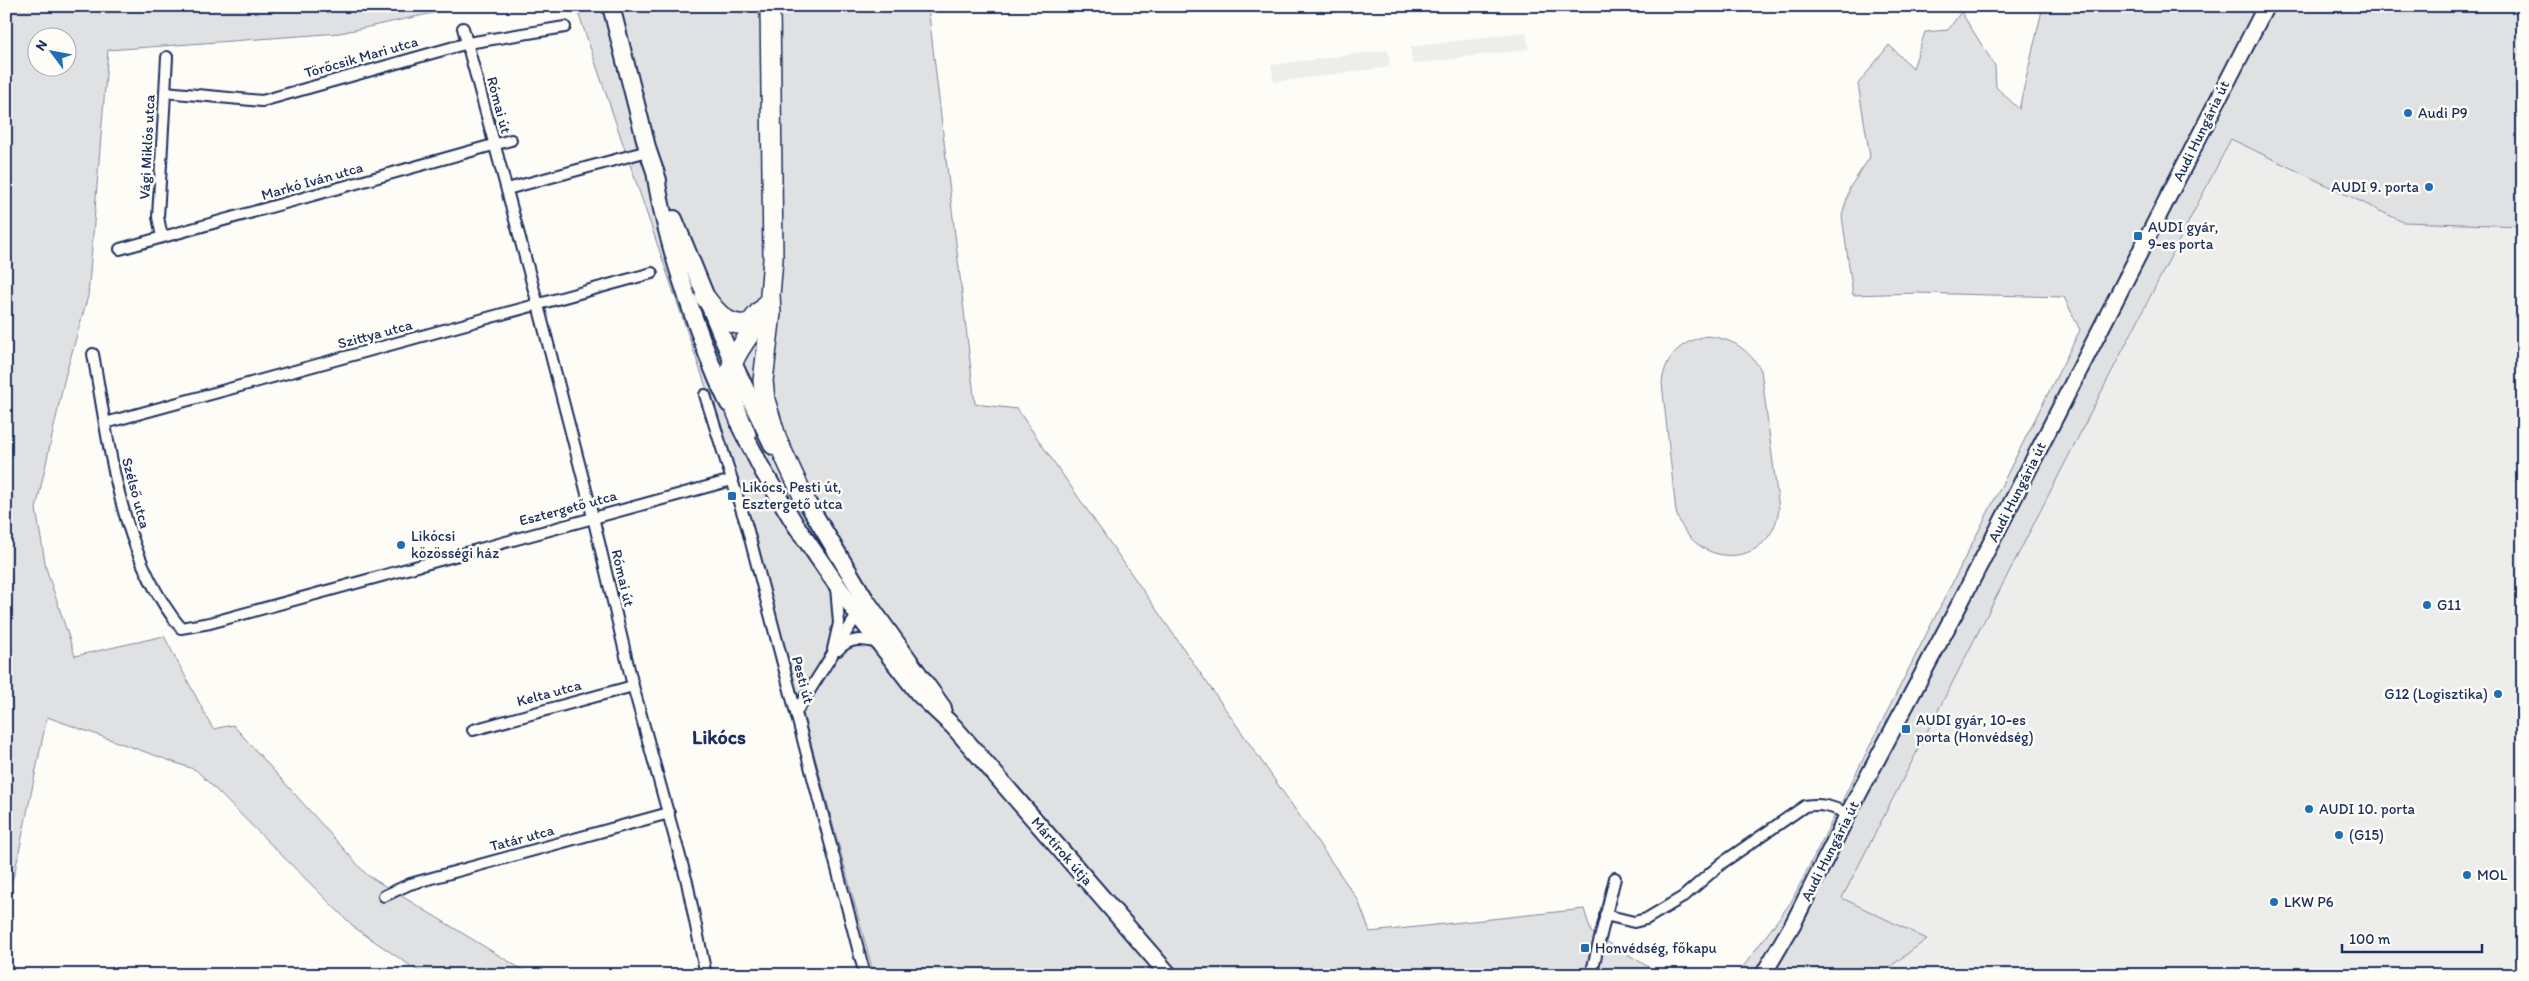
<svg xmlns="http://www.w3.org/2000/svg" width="2529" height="981" font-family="Itim,sans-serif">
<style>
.built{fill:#edeeec}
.green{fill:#e0e1e3;stroke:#7e88a0;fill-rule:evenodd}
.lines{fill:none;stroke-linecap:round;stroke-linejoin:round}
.street-casing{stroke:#1b2f5e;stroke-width:14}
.secondary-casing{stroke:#1b2f5e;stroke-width:19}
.primary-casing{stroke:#1b2f5e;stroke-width:20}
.highway-casing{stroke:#1b2f5e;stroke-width:22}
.street{stroke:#fdfcf7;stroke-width:10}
.secondary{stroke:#fdfcf7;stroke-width:15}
.primary{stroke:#fdfcf7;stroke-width:16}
.highway{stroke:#fdfcf7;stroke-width:19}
.poi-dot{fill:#1f6fb2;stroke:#fdfcf7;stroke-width:2}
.labels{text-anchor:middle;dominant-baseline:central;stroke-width:5;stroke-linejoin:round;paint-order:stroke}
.street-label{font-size:15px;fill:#1b2f5e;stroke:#fdfcf7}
.poi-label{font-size:15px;fill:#1b2f5e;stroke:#fdfcf7;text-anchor:start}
.district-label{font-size:20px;font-weight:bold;fill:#1b2f5e;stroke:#fdfcf7}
</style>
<rect width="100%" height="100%" fill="#fdfcf7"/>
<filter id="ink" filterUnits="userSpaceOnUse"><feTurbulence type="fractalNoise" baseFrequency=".02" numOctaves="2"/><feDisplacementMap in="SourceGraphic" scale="10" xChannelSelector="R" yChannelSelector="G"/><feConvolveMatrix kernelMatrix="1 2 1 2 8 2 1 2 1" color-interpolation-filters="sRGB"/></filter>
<g filter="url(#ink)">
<g class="built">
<polygon points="1526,32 1529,49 1412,64 1410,47"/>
<polygon points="1388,50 1390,67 1274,82 1271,65"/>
<polygon points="2232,139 2403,222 2523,226 2523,975 1879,975 1927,939 1842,898"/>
</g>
<g class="green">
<path d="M 6,6 L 466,6 L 340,33 L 108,50 L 88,296 L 65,377 L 36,509 L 46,568 L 75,656 L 164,636 L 213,729 L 233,725 L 367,875 L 531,975 L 424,975 L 355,928 L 196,770 L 47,717 L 15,871 L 6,901 ZM 38,38 L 68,38 L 68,68 L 38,68 Z"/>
<polygon points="576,6 928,6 975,404 1017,409 1358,900 1370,932 1584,909 1591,932 1662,975 877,975 872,968 747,507"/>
<polygon points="2043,6 2523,6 2523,226 2403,222 2231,139 1842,898 1927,939 1879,975 1737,975 1791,902 2080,330 2064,297 1917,293 1853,295 1842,216 1850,187 1870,157 1858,84 1889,45 1913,68 1925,32 1948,30 1961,12 1995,66 1996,87 2019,109"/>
<path d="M 1707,336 C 1733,339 1747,348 1761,370 L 1779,509 C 1771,571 1693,570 1676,512 L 1662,383 C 1665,356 1681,341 1707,336 Z"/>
</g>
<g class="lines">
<g class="street-casing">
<g id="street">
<polyline points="463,28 538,305 593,517 633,686 687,882 706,975"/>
<polyline points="165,92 262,101 468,43 565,27"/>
<polyline points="507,189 648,151"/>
<polyline points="162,237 158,217 167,57"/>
<polyline points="120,249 511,140"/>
<path d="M 93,354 C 110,447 119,552 181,628 L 210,623 L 732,480"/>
<polyline points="705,395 747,527 865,975"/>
<polyline points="105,423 652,273"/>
<polyline points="833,649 839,623 836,587"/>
<path d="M 838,650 C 850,637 863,639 878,643"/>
<polyline points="796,712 859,612"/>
<polyline points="473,730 633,686"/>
<polyline points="384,896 410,884 669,813"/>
<path d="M 1605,915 L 1634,922 L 1646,919 L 1683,897 L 1722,863 L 1805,806 C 1821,803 1833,807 1848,814"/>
<polyline points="1591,975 1615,878"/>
</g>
</g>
<g class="secondary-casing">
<polyline id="secondary" points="1763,975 1794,922 1848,814 1957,609 2266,6"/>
</g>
<g class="primary-casing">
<g id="primary">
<polyline points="611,6 648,151 658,180"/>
<path d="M 655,171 C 662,220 677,268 693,315 C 704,345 714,376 729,404"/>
<polyline points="674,219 733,363 773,446"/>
<polyline points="740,426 763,471 795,524 857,614 919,694 954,727 1169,975"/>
<polyline points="799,489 865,599 943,708"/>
</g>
</g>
<g class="highway-casing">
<g id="highway">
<polyline points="770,6 773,259 770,295 771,313 763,381 765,400 777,440 805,500"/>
<path d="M 705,297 C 716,312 729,329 750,323 L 760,311"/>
<path d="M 746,435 C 740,419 730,400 729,383 C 728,353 758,331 767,303"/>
</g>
</g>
<use href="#street" class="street"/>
<use href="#secondary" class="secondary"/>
<use href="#primary" class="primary"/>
<use href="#highway" class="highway"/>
</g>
</g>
<g class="poi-dot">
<circle cx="2408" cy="113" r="5"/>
<circle cx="2429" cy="187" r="5"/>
<rect x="2133" y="231" width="10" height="10" rx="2.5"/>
<rect x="727" y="491" width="10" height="10" rx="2.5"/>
<circle cx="401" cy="545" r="5"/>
<circle cx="2427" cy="605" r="5"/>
<circle cx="2498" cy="694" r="5"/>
<rect x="1901" y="724" width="10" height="10" rx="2.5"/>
<circle cx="2309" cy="809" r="5"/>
<circle cx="2339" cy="835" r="5"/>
<circle cx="2467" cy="875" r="5"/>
<circle cx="2274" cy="902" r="5"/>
<rect x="1580" y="943" width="10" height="10" rx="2.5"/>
</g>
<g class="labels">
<g class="street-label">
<text transform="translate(361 57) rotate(-16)">Törőcsik Mari utca</text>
<text transform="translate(499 105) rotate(75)">Római út</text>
<text transform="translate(2201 131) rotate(-64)">Audi Hungária út</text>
<text transform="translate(147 147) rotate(-87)">Vági Miklós utca</text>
<text transform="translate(312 181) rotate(-16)">Markó Iván utca</text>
<text transform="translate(375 334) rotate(-15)">Szittya utca</text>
<text transform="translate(2017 492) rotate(-63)">Audi Hungária út</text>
<text transform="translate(136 493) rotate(75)">Szélső utca</text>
<text transform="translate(568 508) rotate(-15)">Esztergető utca</text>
<text transform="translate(623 578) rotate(77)">Római út</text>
<text transform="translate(803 680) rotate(75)">Pesti út</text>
<text transform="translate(549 693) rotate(-15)">Kelta utca</text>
<text transform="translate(522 838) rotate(-15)">Tatár utca</text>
<text transform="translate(1062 851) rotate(49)">Mártírok útja</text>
<text transform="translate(1830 851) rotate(-63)">Audi Hungária út</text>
</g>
<g class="poi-label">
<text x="2418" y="113">Audi P9</text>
<text x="2419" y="187" text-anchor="end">AUDI 9. porta</text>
<text x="2148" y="227">AUDI gyár,<tspan x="2148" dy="17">9-es porta</tspan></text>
<text x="742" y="487">Likócs, Pesti út,<tspan x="742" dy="17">Esztergető utca</tspan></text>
<text x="411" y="536">Likócsi<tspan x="411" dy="17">közösségi ház</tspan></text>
<text x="2437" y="605">G11</text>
<text x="2488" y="694" text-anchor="end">G12 (Logisztika)</text>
<text x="1916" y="720">AUDI gyár, 10-es<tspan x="1916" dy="17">porta (Honvédség)</tspan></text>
<text x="2319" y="809">AUDI 10. porta</text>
<text x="2349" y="835">(G15)</text>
<text x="2477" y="875">MOL</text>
<text x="2284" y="902">LKW P6</text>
<text x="1595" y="948">Honvédség, főkapu</text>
</g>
<g class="district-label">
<text x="719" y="737">Likócs</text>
</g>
</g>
<rect width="2529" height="981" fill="none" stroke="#fdfcf7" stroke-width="25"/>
<rect x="12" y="12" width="2504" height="956" fill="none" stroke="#1b2f5e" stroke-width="2" filter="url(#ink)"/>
<g transform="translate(52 52) rotate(302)"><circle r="24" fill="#fdfcf7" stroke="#a3aaba"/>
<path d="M0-4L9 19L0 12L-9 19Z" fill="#1f6fb2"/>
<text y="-8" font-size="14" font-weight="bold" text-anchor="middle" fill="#1b2f5e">N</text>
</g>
<path d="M2342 944v8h140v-8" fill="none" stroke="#1b2f5e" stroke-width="2.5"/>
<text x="2349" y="944" font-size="15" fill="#1b2f5e" stroke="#fdfcf7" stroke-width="4" paint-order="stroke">100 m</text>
</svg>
